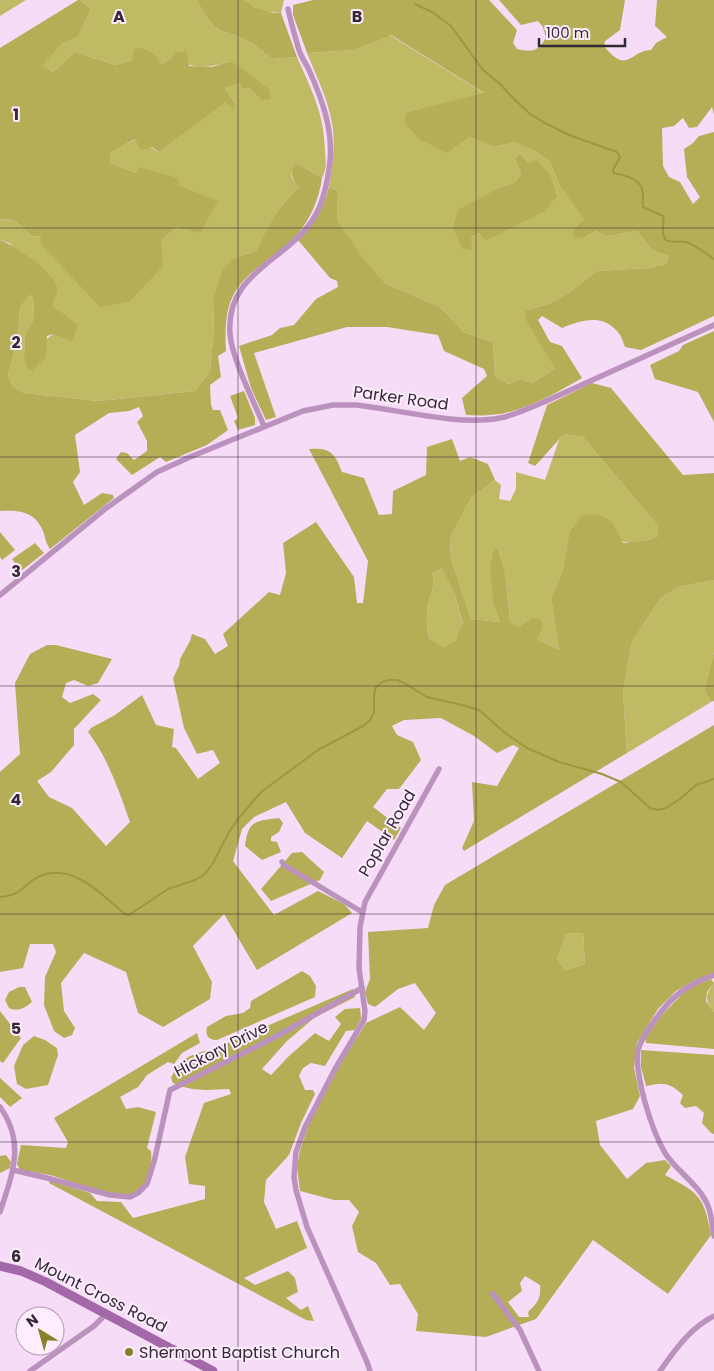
<svg xmlns="http://www.w3.org/2000/svg" width="714" height="1371" font-family="Poppins,sans-serif">
<style>
.green{fill:#c0ba65;fill-rule:evenodd}
.forest{fill:#b5ae57;fill-rule:evenodd}
.lines{fill:none;stroke-linecap:round;stroke-linejoin:round}
.stream{stroke:#9e9740;stroke-width:2}
.minor{stroke:#bb92bd;stroke-width:5.5}
.secondary{stroke:#a368a7;stroke-width:9}
.grid{fill:none;stroke:#332833;stroke-width:1;stroke-opacity:0.55}
.poi-dot{fill:#878128;stroke:#feedff;stroke-width:2}
.labels{text-anchor:middle;dominant-baseline:central;stroke-width:4;stroke-linejoin:round;paint-order:stroke}
.street-label{font-size:16px;fill:#332833;stroke:#feedff}
.poi-label{font-size:16px;fill:#332833;stroke:#feedff;text-anchor:start}
.grid-label{font-size:16px;text-anchor:middle;font-weight:bold;fill:#332833;stroke:#feedff;stroke-width:4;stroke-linejoin:round;paint-order:stroke}
</style>
<rect width="100%" height="100%" fill="#f7dcf8"/>
<g class="green">
<polygon points="0,0 26,0 0,16"/>
<path d="M 80,0 L 196,0 L 210,22 L 220,31 L 235,35 L 253,44 L 272,59 L 297,57 C 312,91 324,113 325,151 C 326,161 327,169 322,178 L 298,164 L 291,173 L 292,178 L 299,187 C 278,206 268,225 256,251 L 234,258 L 213,300 L 214,329 L 210,371 L 195,391 L 98,401 L 24,393 L 13,387 L 8,375 L 18,338 L 20,307 L 30,295 L 34,300 L 33,321 L 25,335 L 24,357 L 53,334 L 53,306 L 57,288 L 9,243 L 0,240 L 0,219 L 14,220 L 32,236 L 161,241 L 177,227 L 136,173 L 110,163 L 109,153 L 136,139 L 159,152 L 225,101 L 236,105 L 225,88 L 239,83 L 242,88 L 249,88 L 261,100 L 231,61 C 205,69 196,70 172,57 L 161,65 L 132,60 L 115,65 L 75,52 L 53,72 L 41,66 L 62,44 L 78,37 L 91,9 Z"/>
<path d="M 244,0 L 284,0 L 281,13 C 268,13 254,9 244,0 Z"/>
<path d="M 390,35 L 485,94 L 407,112 L 494,147 L 515,142 L 538,153 L 549,161 L 560,186 L 585,219 L 572,231 L 583,239 L 595,231 L 607,236 L 637,231 L 653,251 L 669,256 L 666,264 L 648,268 L 597,271 L 570,292 L 549,304 L 526,310 L 526,318 L 555,369 L 532,383 L 520,379 L 509,384 L 495,377 L 493,342 L 464,332 L 440,307 L 386,284 L 365,262 L 337,220 L 338,191 L 329,187 C 332,168 335,149 333,130 C 330,103 317,78 307,53 L 354,50 ZM 519,153 L 529,163 L 485,241 L 479,233 L 471,237 L 497,189 L 515,182 L 521,174 L 515,159 Z"/>
<path d="M 564,434 L 583,437 L 658,526 L 658,536 C 630,549 599,538 569,533 L 563,569 L 551,598 L 559,650 L 537,639 L 532,618 L 518,627 L 510,621 L 505,571 L 498,549 L 494,548 L 494,606 L 500,622 L 471,619 L 451,558 L 450,538 L 471,498 L 495,480 L 501,485 L 499,499 L 510,501 L 516,489 L 516,472 L 545,480 L 559,440 Z"/>
<path d="M 442,567 L 455,595 L 463,625 L 458,632 L 456,640 L 444,649 L 429,638 C 427,627 426,617 428,605 C 431,593 436,585 432,573 Z"/>
<polygon points="714,580 714,652 704,690 711,702 627,753 623,691 632,642 660,599 678,587"/>
<polygon points="583,933 585,964 565,970 557,959 566,934"/>
<path d="M 714,983 L 714,1012 C 705,999 704,997 714,983 Z"/>
</g>
<g class="forest">
<path d="M 78,0 L 80,0 L 91,9 L 78,37 L 62,44 L 42,66 L 53,72 L 75,52 L 115,65 L 132,60 L 135,48 C 148,48 156,53 161,65 L 172,57 L 174,53 L 186,51 L 189,66 L 212,67 L 231,61 L 269,89 L 271,99 L 261,100 L 249,88 L 242,88 L 239,83 L 225,88 L 236,105 L 232,108 L 225,102 L 159,152 L 152,147 L 141,150 L 135,139 L 110,153 L 110,163 L 136,173 L 140,167 L 177,178 L 180,186 L 218,201 L 200,233 L 177,227 L 161,241 L 163,266 L 129,302 L 100,307 L 40,243 L 41,236 L 32,236 L 14,220 L 0,219 L 0,48 Z"/>
<polygon points="196,0 244,0 254,7 273,13 281,13 297,57 272,59 253,44 235,35 220,31 210,22"/>
<path d="M 313,0 L 489,0 L 517,30 L 513,43 L 517,49 C 533,52 537,52 546,38 L 543,27 L 538,21 L 521,25 L 499,0 L 625,0 L 620,30 L 605,41 L 604,46 C 628,76 630,50 651,50 L 656,43 L 667,37 L 655,26 L 657,0 L 714,0 L 714,115 L 712,107 L 697,127 L 689,128 L 683,118 L 674,126 L 662,128 L 663,166 L 669,177 L 680,182 L 693,204 L 700,197 L 687,177 L 684,149 L 693,143 L 699,136 L 714,132 L 714,316 L 641,350 L 625,347 C 623,341 620,333 615,329 C 600,314 579,321 562,328 L 542,316 L 538,320 L 550,342 L 562,346 L 582,378 C 554,394 522,413 490,415 C 482,416 474,415 466,415 L 462,398 L 487,376 L 484,369 L 444,351 L 438,335 L 387,327 L 347,327 L 254,353 L 276,417 L 266,420 L 251,388 L 239,346 L 272,335 L 280,328 L 294,325 L 316,299 L 338,287 L 337,281 L 330,278 L 298,240 C 315,221 322,212 329,187 L 338,191 L 337,220 L 365,261 L 386,284 L 440,307 L 464,332 L 493,342 L 495,377 L 509,384 L 520,379 L 532,383 L 555,369 L 525,318 L 526,310 L 549,304 L 570,292 L 597,271 L 648,268 L 666,264 L 669,256 L 653,251 L 637,231 L 607,236 L 595,231 L 583,239 L 574,236 L 572,231 L 584,219 L 560,186 L 549,161 L 538,153 L 515,142 L 494,147 L 469,137 L 447,153 L 418,138 L 404,121 L 407,112 L 484,93 L 391,35 L 354,50 L 307,53 L 293,15 L 293,5 Z"/>
<polygon points="519,153 529,163 537,160 550,175 557,196 545,211 485,241 479,233 471,237 472,250 462,248 453,227 458,210 497,189 515,182 521,174 515,159"/>
<path d="M 298,164 L 322,178 C 319,200 310,220 295,237 C 275,258 245,270 232,298 C 225,313 225,334 226,351 L 218,356 L 221,377 L 210,385 L 211,405 L 213,410 L 220,410 L 228,430 L 207,445 L 166,462 L 160,457 L 132,475 L 116,459 L 121,452 L 127,453 L 134,460 L 147,451 L 147,441 L 137,422 L 143,416 L 139,407 L 129,411 L 109,413 L 75,435 L 80,472 L 73,482 L 84,505 L 102,493 L 113,495 L 114,498 L 50,549 C 44,541 46,535 41,527 C 33,511 16,510 0,511 L 0,240 C 14,245 54,272 57,287 C 58,292 54,300 53,306 L 78,325 L 72,341 L 53,334 L 47,336 L 46,357 L 32,371 L 27,368 L 24,357 L 25,335 L 33,321 L 34,300 L 30,295 L 20,307 L 18,338 L 8,375 L 13,387 L 24,393 L 98,401 L 195,391 L 210,371 L 214,329 L 213,299 L 223,269 L 234,258 L 256,251 C 268,225 278,206 299,187 C 292,178 287,171 298,164 Z"/>
<polygon points="714,331 714,422 698,392 655,379 650,365 679,351 683,345"/>
<path d="M 592,383 L 611,388 L 683,475 L 714,473 L 714,580 L 678,587 L 660,599 L 632,642 L 623,691 L 627,753 L 464,851 L 462,848 L 474,821 L 472,782 L 497,786 L 519,748 L 513,745 L 497,753 L 474,736 L 441,718 L 404,720 L 392,726 L 397,735 L 413,742 L 421,760 L 399,789 L 387,789 L 373,807 L 401,828 L 394,840 L 367,821 L 342,858 L 305,833 L 286,802 L 254,817 L 242,829 L 233,861 L 274,915 L 318,891 L 344,904 L 352,913 L 257,970 L 224,914 L 193,946 L 212,982 L 210,999 L 163,1027 L 138,1013 L 126,972 L 84,953 L 61,983 L 64,1011 L 75,1028 L 72,1035 L 64,1038 L 54,1031 L 44,1005 L 45,977 L 56,952 L 53,944 L 30,944 L 23,968 L 0,972 L 0,772 L 20,754 L 15,683 L 30,654 L 47,645 L 56,645 L 112,659 L 98,683 L 88,686 L 74,680 L 66,683 L 62,697 L 70,703 L 93,694 L 101,700 L 74,729 L 74,745 L 51,772 L 37,781 L 49,797 L 72,808 L 106,846 L 130,822 C 119,791 108,758 88,732 L 91,728 L 115,715 L 142,695 L 156,725 L 174,729 L 172,747 L 176,748 L 198,779 L 220,763 L 213,750 L 197,754 L 184,728 L 173,678 L 179,666 L 180,659 L 190,641 L 192,634 L 205,639 L 215,654 L 228,646 L 223,634 L 269,592 L 280,595 L 286,573 L 283,543 L 316,522 L 354,577 L 357,603 L 363,603 L 368,561 L 309,449 C 330,447 335,453 342,472 L 364,478 L 379,515 L 392,514 L 393,491 L 426,475 L 427,447 L 452,439 L 460,461 L 470,457 L 488,464 L 495,480 L 471,498 L 450,538 L 451,558 L 471,619 L 500,622 L 494,606 L 490,568 L 494,548 L 498,549 L 505,571 L 510,621 L 518,627 L 532,618 L 540,619 L 543,627 L 537,639 L 559,650 L 551,598 L 563,569 L 569,533 L 581,516 L 598,514 L 612,522 L 623,543 L 648,540 L 658,536 L 658,526 L 583,437 L 564,434 L 535,466 L 528,463 L 547,405 ZM 442,568 L 455,595 L 463,624 L 458,632 L 456,640 L 444,648 L 429,638 C 427,627 426,617 428,605 C 431,593 436,585 432,573 Z"/>
<polygon points="244,391 255,418 255,425 238,430 234,421 238,418 230,396"/>
<polygon points="0,532 15,550 2,560 0,557"/>
<polygon points="35,543 44,553 21,571 12,559"/>
<polygon points="714,652 714,701 711,702 704,690"/>
<path d="M 714,725 L 714,973 L 695,980 L 676,991 L 658,1009 L 637,1043 L 634,1068 L 640,1096 L 633,1109 L 596,1121 L 600,1145 L 627,1179 L 646,1163 L 665,1160 L 671,1166 L 665,1175 C 699,1193 704,1196 711,1235 L 668,1294 L 593,1240 L 536,1319 L 486,1337 L 416,1331 L 418,1314 L 400,1284 L 390,1285 L 376,1263 L 358,1252 L 352,1226 L 359,1212 L 349,1200 L 334,1200 L 300,1191 L 297,1167 L 300,1150 L 309,1124 L 340,1065 L 366,1023 L 400,1007 L 424,1030 L 436,1013 L 415,983 L 398,989 L 375,1007 L 368,1004 L 365,992 L 370,979 L 368,932 L 428,928 L 434,905 L 445,885 ZM 583,933 L 585,964 L 565,970 L 557,959 L 566,934 ZM 525,1276 L 540,1285 C 541,1298 538,1303 528,1312 L 529,1317 L 519,1317 L 508,1302 L 522,1291 L 520,1283 Z"/>
<path d="M 279,818 L 283,823 L 279,832 L 271,837 L 271,841 L 277,842 L 281,852 L 262,860 L 245,846 C 248,820 256,821 279,818 Z"/>
<polygon points="302,852 324,872 320,880 271,901 261,889 292,853"/>
<path d="M 302,971 L 310,976 L 316,986 L 315,997 L 217,1040 C 209,1040 205,1036 207,1027 L 226,1016 L 243,1013 L 250,1008 L 251,1001 Z"/>
<polygon points="711,979 714,983 707,992 706,1001 714,1012 714,1049 646,1043 645,1038 662,1015 688,988"/>
<path d="M 19,987 L 25,987 L 32,1002 C 25,1008 18,1012 9,1008 L 5,1000 L 9,992 Z"/>
<path d="M 353,989 L 355,997 L 314,1018 L 287,1041 L 262,1069 L 271,1075 L 288,1057 L 315,1033 L 329,1041 L 341,1024 L 335,1017 L 345,1009 L 360,1008 L 361,1019 L 355,1030 L 346,1031 L 325,1066 L 311,1063 L 303,1068 L 299,1076 L 305,1090 L 313,1090 L 315,1094 L 301,1123 L 289,1155 L 266,1180 L 264,1202 L 276,1229 L 297,1221 L 307,1248 L 244,1278 L 255,1285 L 288,1271 L 295,1278 L 298,1292 L 286,1298 L 301,1310 L 308,1306 L 314,1321 L 306,1320 L 49,1183 L 50,1181 L 90,1193 L 97,1201 L 121,1202 L 133,1218 L 205,1199 L 205,1186 L 189,1184 L 185,1157 L 204,1103 L 231,1094 L 229,1089 C 209,1090 192,1092 173,1083 L 171,1078 C 180,1059 191,1053 211,1050 Z"/>
<polygon points="0,1011 21,1038 3,1063 0,1061"/>
<path d="M 197,1033 L 200,1043 L 182,1053 L 174,1064 L 168,1062 L 147,1075 L 138,1087 L 120,1097 L 126,1109 L 138,1107 L 156,1112 L 147,1148 L 151,1151 C 153,1168 147,1191 128,1195 C 112,1199 68,1180 50,1175 C 40,1173 30,1172 20,1170 L 17,1164 L 21,1145 L 66,1148 L 68,1142 L 54,1118 Z"/>
<polygon points="34,1036 45,1040 57,1048 58,1055 48,1085 26,1089 17,1084 14,1066 23,1045"/>
<path d="M 641,1050 L 714,1055 L 714,1134 L 711,1133 L 702,1123 L 704,1113 L 696,1106 L 685,1108 L 680,1103 L 683,1095 C 669,1082 663,1082 646,1086 L 641,1067 Z"/>
<polygon points="0,1078 22,1098 10,1107 0,1097"/>
<polygon points="6,1155 11,1162 10,1168 0,1173 0,1156"/>
</g>
<g class="lines">
<g class="stream">
<path d="M 415,4 L 432,12 L 451,26 L 483,70 L 500,84 L 514,99 L 530,114 L 545,123 L 569,135 L 617,152 L 620,157 L 613,170 L 614,173 C 626,176 642,178 643,194 C 643,199 642,202 643,207 L 663,216 C 665,223 660,234 666,240 C 672,244 680,240 686,242 C 696,245 706,254 714,259"/>
<path d="M 0,897 C 24,895 23,884 40,876 C 73,862 103,896 125,914 L 129,915 L 168,889 L 195,880 L 205,874 L 213,863 L 229,832 L 238,819 L 261,792 L 318,750 L 363,726 L 370,720 L 374,713 L 374,695 L 376,687 L 382,682 L 389,680 L 397,680 L 404,683 L 427,697 L 462,705 L 479,710 L 486,716 L 505,733 L 527,748 L 559,762 L 602,774 L 621,782 L 650,808 L 658,810 L 666,808 L 680,799 L 696,785 L 714,779"/>
</g>
<g class="minor">
<path d="M 264,426 C 254,402 232,359 230,334 C 225,271 289,261 315,216 C 324,200 328,180 330,161 C 333,129 322,99 309,70 C 306,63 301,57 299,50 C 295,36 291,23 288,9"/>
<path d="M 0,595 L 105,509 L 157,472 L 190,457 L 303,411 L 333,405 L 357,405 C 399,410 460,426 500,418 C 515,415 529,408 544,402 L 714,325"/>
<polyline points="282,862 284,865 362,912"/>
<path d="M 714,975 C 687,984 671,997 655,1020 C 648,1030 641,1039 638,1050 C 634,1075 652,1131 665,1153 C 677,1172 700,1185 708,1206 C 712,1215 712,1226 714,1236"/>
<path d="M 0,1107 C 26,1143 12,1175 0,1212"/>
<polyline points="13,1170 47,1178 110,1195 130,1197 138,1193 147,1184 154,1162 170,1090 277,1036 362,988"/>
<polyline points="493,1294 520,1330 539,1371"/>
<polyline points="30,1371 94,1326 107,1313"/>
<polyline points="370,1371 367,1362 307,1227 296,1190 294,1177 296,1152 305,1127 335,1069 364,1020 365,1011 359,968 360,927 365,902 439,769"/>
<path d="M 660,1371 C 675,1350 690,1328 714,1316"/>
</g>
<polyline class="secondary" points="0,1266 21,1271 46,1282 213,1371"/>
</g>
<path class="grid" d="M 238,0 L 238,1371M 476,0 L 476,1371M 0,228 L 714,228M 0,457 L 714,457M 0,686 L 714,686M 0,914 L 714,914M 0,1142 L 714,1142"/>
<circle class="poi-dot" cx="129" cy="1352" r="5"/>
<g class="labels">
<g class="street-label">
<text transform="translate(401 398) rotate(8)">Parker Road</text>
<text transform="translate(387 833) rotate(-60)">Poplar Road</text>
<text transform="translate(221 1049) rotate(-27)">Hickory Drive</text>
<text transform="translate(101 1295) rotate(27)">Mount Cross Road</text>
</g>
<g class="poi-label">
<text x="139" y="1352">Shermont Baptist Church</text>
</g>
</g>
<g class="grid-label">
<text x="119" y="22">A</text>
<text x="357" y="22">B</text>
<text x="16" y="120">1</text>
<text x="16" y="348">2</text>
<text x="16" y="577">3</text>
<text x="16" y="805">4</text>
<text x="16" y="1034">5</text>
<text x="16" y="1262">6</text>
</g>
<g transform="translate(40 1331) rotate(323)"><circle r="24" fill="#feedff" stroke="#ad9ead"/>
<path d="M0-4L9 19L0 12L-9 19Z" fill="#878128"/>
<text y="-8" font-size="14" font-weight="bold" text-anchor="middle" fill="#332833">N</text>
</g>
<path d="M539 38v8h86v-8" fill="none" stroke="#332833" stroke-width="2.5"/>
<text x="546" y="38" font-size="15" fill="#332833" stroke="#feedff" stroke-width="4" paint-order="stroke">100 m</text>
</svg>
